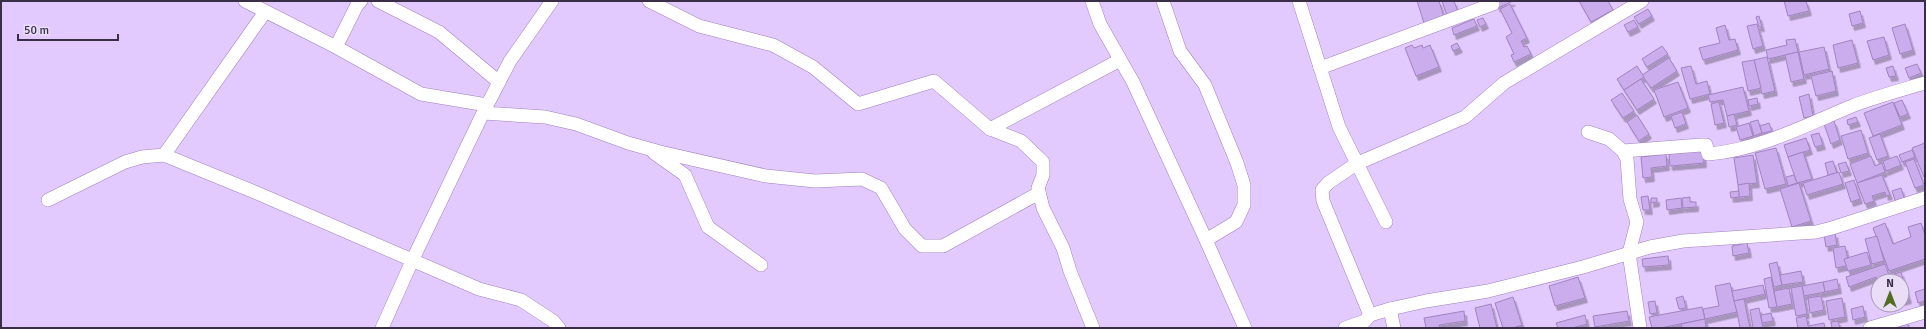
<svg xmlns="http://www.w3.org/2000/svg" width="1926" height="329" font-family="Signika,sans-serif">
<style>
.building{fill:#cbacec;stroke:#a183c1;filter:url(#shadow)}
.lines{fill:none;stroke-linecap:round;stroke-linejoin:round}
.minor-casing{stroke:#9f81be;stroke-width:14}
.minor{stroke:#fff;stroke-width:13}
</style>
<defs>
<filter id="shadow"><feDropShadow dx="2.5" dy="4.5" stdDeviation="0" flood-color="#0004"/></filter>
</defs>
<rect width="100%" height="100%" fill="#e3cafe"/>
<g class="building">
<polygon points="1417,1 1439,1 1444,17 1424,23"/>
<polygon points="1442,1 1454,1 1458,12 1447,16"/>
<polygon points="1495,1 1513,1 1498,8"/>
<polygon points="1579,1 1608,1 1613,10 1591,22"/>
<polygon points="1784,1 1806,1 1809,11 1788,16"/>
<polygon points="1510,4 1527,38 1521,41 1524,47 1527,46 1531,54 1514,62 1511,55 1514,54 1506,37 1512,33 1500,9"/>
<polygon points="1648,9 1652,16 1639,24 1634,17"/>
<polygon points="1860,11 1863,23 1852,26 1849,14"/>
<polygon points="1759,16 1762,27 1759,27 1756,17"/>
<polygon points="1483,18 1486,24 1480,27 1477,20"/>
<polygon points="1474,19 1477,26 1454,35 1452,28"/>
<polygon points="1634,20 1638,27 1628,32 1624,25"/>
<polygon points="1757,24 1763,46 1753,49 1747,26"/>
<polygon points="1905,24 1913,50 1900,54 1892,28"/>
<polygon points="1725,25 1729,40 1735,39 1738,50 1703,60 1699,48 1720,43 1716,28"/>
<polygon points="1884,37 1889,55 1873,60 1867,41"/>
<polygon points="1795,39 1798,52 1768,59 1766,50 1787,45 1786,40"/>
<polygon points="1852,40 1858,63 1838,68 1833,45"/>
<polygon points="1457,43 1460,48 1453,51 1451,46"/>
<polygon points="1412,45 1414,48 1422,45 1423,48 1430,45 1439,67 1416,76 1405,48"/>
<polygon points="1662,46 1668,54 1647,67 1642,59"/>
<polygon points="1824,47 1829,69 1804,75 1799,52"/>
<polygon points="1798,52 1804,79 1791,82 1785,55"/>
<polygon points="1767,57 1775,91 1762,94 1754,60"/>
<polygon points="1669,58 1677,71 1651,88 1642,75"/>
<polygon points="1754,60 1761,88 1748,91 1742,62"/>
<polygon points="1917,64 1921,73 1909,78 1905,68"/>
<polygon points="1637,66 1644,77 1624,90 1617,79"/>
<polygon points="1691,66 1696,84 1707,81 1710,94 1690,99 1681,68"/>
<polygon points="1893,66 1896,76 1889,77 1886,68"/>
<polygon points="1832,71 1836,91 1816,96 1811,76"/>
<polygon points="1641,79 1654,99 1637,110 1624,90"/>
<polygon points="1678,82 1688,108 1664,117 1654,90"/>
<polygon points="1743,87 1749,111 1727,116 1723,100 1710,102 1708,95"/>
<polygon points="1622,93 1634,111 1623,118 1611,100"/>
<polygon points="1809,94 1813,116 1804,118 1799,97"/>
<polygon points="1757,98 1758,104 1749,106 1748,100"/>
<polygon points="1902,100 1908,114 1900,117 1894,103"/>
<polygon points="1719,102 1724,123 1715,125 1711,104"/>
<polygon points="1893,102 1902,125 1873,136 1864,113"/>
<polygon points="1682,112 1686,124 1675,128 1671,116"/>
<polygon points="1734,114 1737,125 1729,127 1727,116"/>
<polygon points="1637,115 1649,134 1639,141 1627,122"/>
<polygon points="1856,117 1858,122 1848,125 1847,120"/>
<polygon points="1758,120 1762,133 1754,136 1750,122"/>
<polygon points="1834,121 1840,140 1831,144 1824,124"/>
<polygon points="1749,123 1753,136 1740,140 1736,127"/>
<polygon points="1769,123 1772,131 1762,133 1760,126"/>
<polygon points="1861,130 1868,153 1848,159 1841,136"/>
<polygon points="1819,133 1823,145 1815,147 1811,135"/>
<polygon points="1880,134 1888,156 1877,160 1869,138"/>
<polygon points="1806,138 1810,150 1788,157 1784,145"/>
<polygon points="1925,143 1925,177 1924,177 1912,148"/>
<polygon points="1776,148 1786,184 1765,189 1755,153"/>
<polygon points="1703,150 1704,163 1670,166 1669,154"/>
<polygon points="1912,150 1915,157 1902,162 1899,155"/>
<polygon points="1803,152 1812,179 1797,183 1788,157"/>
<polygon points="1666,154 1667,166 1651,168 1652,177 1643,178 1641,157"/>
<polygon points="1753,155 1757,183 1738,185 1734,158"/>
<polygon points="1871,156 1875,166 1882,163 1885,172 1857,183 1850,164"/>
<polygon points="1897,156 1901,165 1886,171 1883,161"/>
<polygon points="1914,159 1924,185 1915,188 1905,162"/>
<polygon points="1833,161 1837,173 1828,175 1825,163"/>
<polygon points="1846,162 1849,171 1841,173 1838,164"/>
<polygon points="1839,172 1843,184 1807,195 1803,183"/>
<polygon points="1794,175 1797,183 1788,186 1786,177"/>
<polygon points="1882,175 1890,195 1886,196 1885,192 1872,196 1874,201 1865,204 1857,183"/>
<polygon points="1854,180 1860,199 1851,202 1845,183"/>
<polygon points="1749,183 1750,196 1739,197 1738,185"/>
<polygon points="1799,183 1811,221 1792,227 1780,189"/>
<polygon points="1901,188 1905,200 1896,203 1892,191"/>
<polygon points="1739,191 1739,197 1731,198 1730,192"/>
<polygon points="1648,196 1650,210 1643,210 1641,197"/>
<polygon points="1690,197 1690,202 1696,202 1696,207 1683,208 1682,198"/>
<polygon points="1651,198 1657,198 1657,202 1651,203"/>
<polygon points="1681,198 1682,208 1667,210 1666,200"/>
<polygon points="1885,223 1893,244 1911,237 1908,227 1921,223 1925,235 1925,259 1889,271 1873,228"/>
<polygon points="1835,233 1837,245 1826,247 1824,235"/>
<polygon points="1877,236 1884,261 1872,264 1865,239"/>
<polygon points="1747,243 1749,253 1733,256 1732,246"/>
<polygon points="1845,246 1849,265 1836,268 1833,248"/>
<polygon points="1867,252 1871,265 1848,271 1844,259"/>
<polygon points="1668,256 1669,265 1643,267 1642,259"/>
<polygon points="1777,262 1782,285 1774,287 1769,264"/>
<polygon points="1885,264 1891,281 1878,281 1878,282 1876,277 1849,287 1846,277"/>
<polygon points="1801,271 1803,282 1782,285 1780,275"/>
<polygon points="1901,272 1909,299 1902,301 1902,281 1893,281 1891,275"/>
<polygon points="1578,277 1585,298 1555,306 1549,286"/>
<polygon points="1771,277 1777,307 1769,308 1764,279"/>
<polygon points="1837,279 1839,289 1825,292 1823,282"/>
<polygon points="1823,282 1825,292 1804,296 1802,286"/>
<polygon points="1730,283 1737,312 1705,319 1703,309 1719,306 1715,286"/>
<polygon points="1763,285 1765,294 1734,301 1732,291"/>
<polygon points="1802,286 1807,314 1796,316 1791,288"/>
<polygon points="1789,288 1792,304 1777,307 1774,291"/>
<polygon points="1925,289 1925,301 1918,303 1915,292"/>
<polygon points="1683,296 1686,308 1679,309 1676,298"/>
<polygon points="1821,296 1824,310 1810,313 1808,298"/>
<polygon points="1513,297 1522,325 1513,328 1503,328 1495,303"/>
<polygon points="1842,298 1845,317 1829,320 1826,301"/>
<polygon points="1744,299 1750,328 1740,328 1737,312 1734,301"/>
<polygon points="1655,301 1657,313 1650,314 1648,302"/>
<polygon points="1491,304 1497,328 1480,328 1475,308"/>
<polygon points="1863,306 1865,317 1853,320 1851,309"/>
<polygon points="1702,307 1705,319 1660,328 1652,328 1649,317"/>
<polygon points="1759,308 1763,328 1753,328 1750,310"/>
<polygon points="1464,311 1465,321 1439,325 1440,328 1426,328 1424,318"/>
<polygon points="1627,311 1629,321 1595,327 1593,316"/>
<polygon points="1771,313 1773,321 1762,323 1761,315"/>
<polygon points="1585,315 1587,324 1572,328 1558,328 1556,323"/>
<polygon points="1806,316 1808,326 1824,323 1825,328 1798,328 1796,318"/>
<polygon points="1705,319 1706,328 1682,328 1681,324"/>
<polygon points="1905,320 1910,328 1902,328 1899,323"/>
<polygon points="1838,321 1840,328 1832,328 1831,322"/>
</g>
<g class="lines">
<g class="minor-casing">
<g id="minor">
<polyline points="245,1 336,47 421,94 487,105"/>
<polyline points="378,1 439,32 499,82"/>
<polyline points="649,1 699,26 773,45 813,67 858,104 934,81 990,129 1021,141 1043,162 1043,175 1038,188 1043,208 1063,248 1070,271 1093,328"/>
<polyline points="1092,1 1100,24 1133,82 1206,240 1245,328"/>
<polyline points="1163,1 1180,51 1205,85 1237,163 1244,185 1244,205 1236,222 1206,240"/>
<polyline points="1299,1 1339,127 1386,222"/>
<polyline points="336,47 357,5 361,1"/>
<polyline points="1320,68 1493,4 1491,1"/>
<polyline points="483,113 545,117 576,124 628,143 660,152 766,176 815,181 862,179 881,188 905,229 922,246 943,246 1039,193"/>
<polyline points="990,129 1120,60"/>
<polyline points="1588,132 1609,139 1623,151 1627,159 1630,199 1637,222 1629,253 1640,328"/>
<path d="M 1623,151 L 1701,145 L 1706,145 L 1708,154 C 1759,150 1806,125 1852,106 C 1876,97 1901,90 1925,83"/>
<polyline points="654,153 685,175 708,227 761,265"/>
<polyline points="164,155 265,12"/>
<polyline points="48,200 125,162 142,157 164,155 257,193 479,289 521,300 553,321 559,328"/>
<polyline points="1390,309 1394,328"/>
<polyline points="1370,315 1323,201 1322,190 1328,183 1356,164 1465,117 1504,83 1642,1"/>
<polyline points="382,328 412,261 483,113 510,61 552,1"/>
<polyline points="1345,328 1365,321 1370,315 1390,309 1426,301 1488,291 1583,267 1650,247 1683,241 1816,232 1832,228 1925,198"/>
<polyline points="1870,328 1925,312"/>
</g>
</g>
<use href="#minor" class="minor"/>
</g>
<rect width="1926" height="329" fill="none" stroke="#3a2d47" stroke-width="4"/>
<g transform="translate(1890 293)"><circle r="19" fill="#e9ddf8" stroke="#a397b1"/>
<path d="M0-3L7 15L0 10L-7 15Z" fill="#536d20"/>
<text y="-6" font-size="11" font-weight="bold" text-anchor="middle" fill="#3a2d47">N</text>
</g>
<path d="M18 34v6h100v-6" fill="none" stroke="#3a2d47" stroke-width="2"/>
<text x="24" y="34" font-size="12" fill="#3a2d47" stroke="#e9ddf8" stroke-width="3" paint-order="stroke">50 m</text>
</svg>
